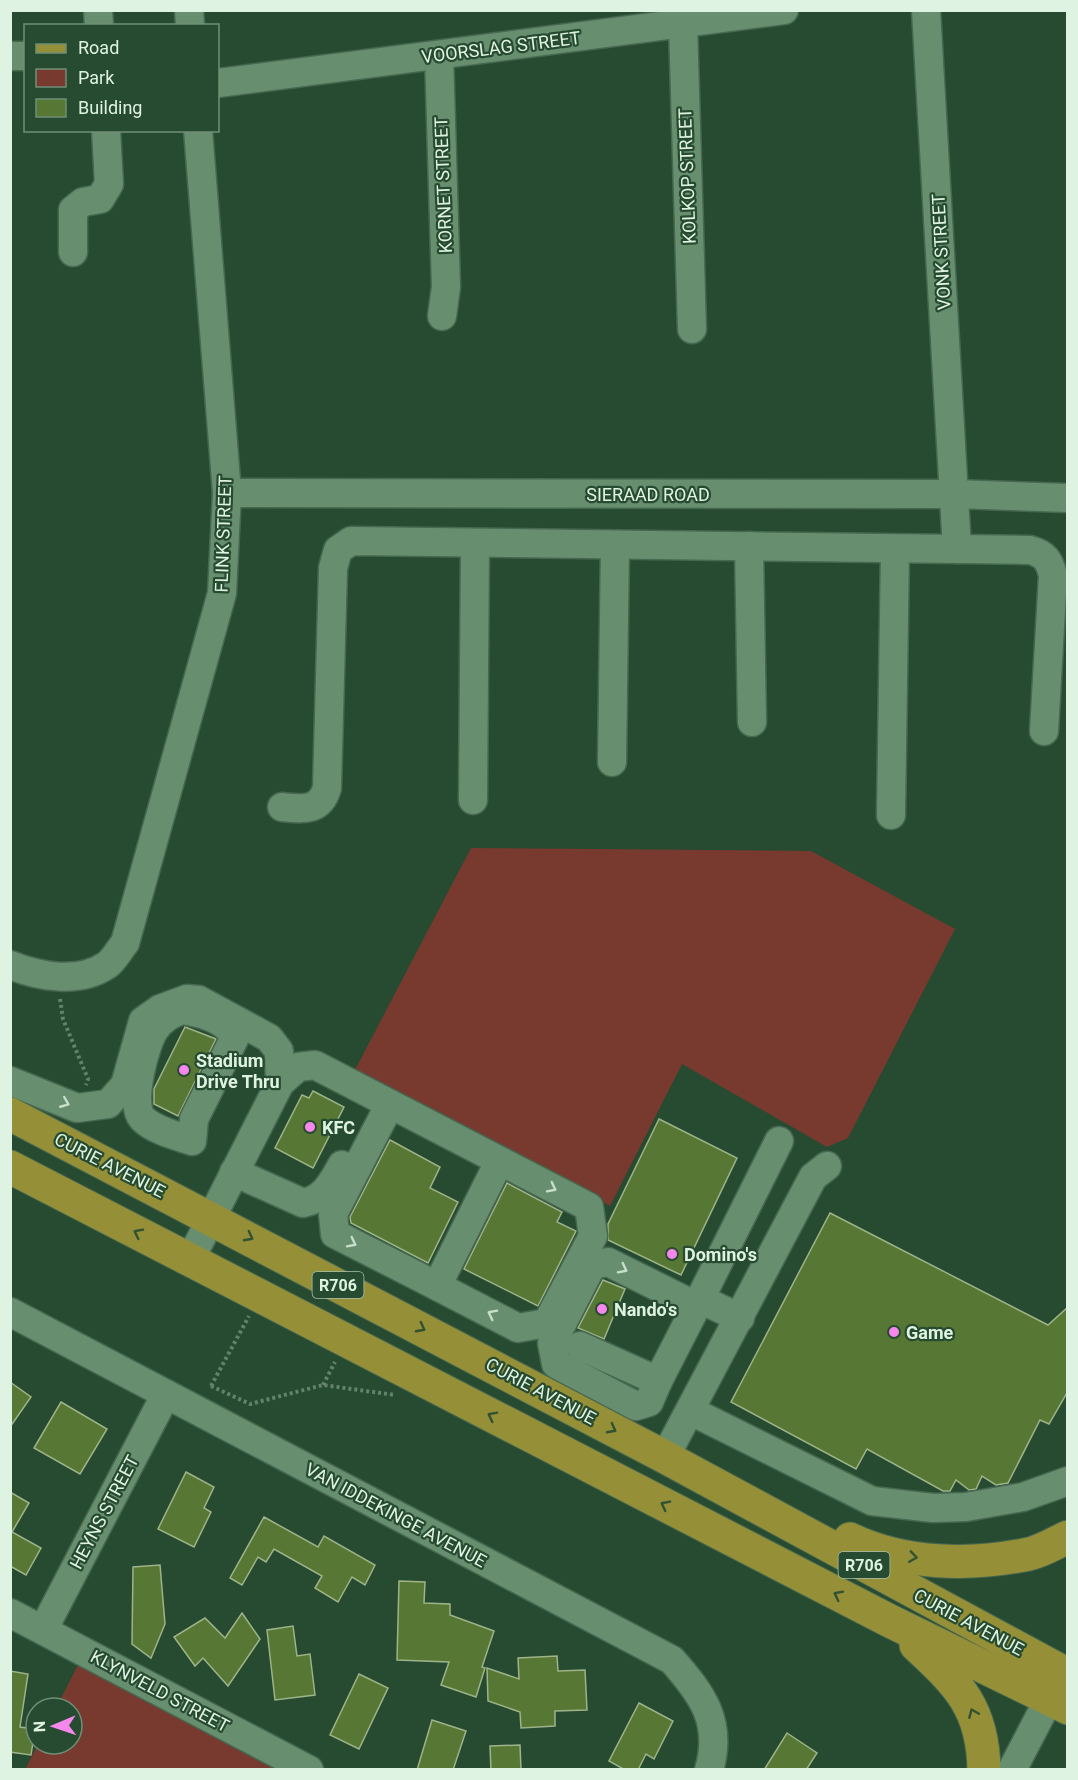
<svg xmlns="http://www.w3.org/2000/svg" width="1078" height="1780" font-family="Roboto,sans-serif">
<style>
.green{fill:#78392f}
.building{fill:#577834;stroke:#9eb38a;stroke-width:1.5}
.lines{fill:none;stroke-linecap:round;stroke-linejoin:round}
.minor-casing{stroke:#466750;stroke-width:31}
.major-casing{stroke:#466750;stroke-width:35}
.path{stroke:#628269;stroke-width:4;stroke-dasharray:3 3;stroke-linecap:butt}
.minor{stroke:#688e70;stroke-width:28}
.major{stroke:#958f38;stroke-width:33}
.oneway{stroke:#c6dfca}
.oneway2{stroke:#325231}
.poi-dot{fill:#f688ed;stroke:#274b30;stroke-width:2}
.labels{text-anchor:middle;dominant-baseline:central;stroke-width:4.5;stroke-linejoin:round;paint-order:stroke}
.shield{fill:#274b30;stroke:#a7c1ac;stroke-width:1.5}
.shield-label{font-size:16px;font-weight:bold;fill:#def3e1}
.street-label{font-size:18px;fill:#def3e1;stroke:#274b30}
.poi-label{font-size:18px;font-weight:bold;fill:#def3e1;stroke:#274b30;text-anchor:start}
</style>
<rect width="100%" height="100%" fill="#274b30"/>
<g class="green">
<polygon points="471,848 811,851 955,929 848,1138 827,1147 682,1064 610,1206 355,1070"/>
<polygon points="79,1663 285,1770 25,1770 38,1744 72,1744 72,1708 56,1708"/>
</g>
<g class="building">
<polygon points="185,1027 216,1039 178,1116 154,1104 154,1089"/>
<polygon points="313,1091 344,1107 313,1168 275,1148 302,1095 309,1098"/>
<polygon points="659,1119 737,1158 681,1275 608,1240 608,1224"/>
<polygon points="390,1140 440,1167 430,1188 458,1202 428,1263 351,1223 350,1217"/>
<polygon points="507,1183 562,1212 557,1222 576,1231 538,1306 464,1269"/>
<polygon points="830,1213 1048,1325 1068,1307 1068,1391 1049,1424 1040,1420 1008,1483 996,1485 982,1476 976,1489 969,1490 956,1480 950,1491 943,1491 867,1449 856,1469 731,1402"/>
<polygon points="603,1280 625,1289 604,1339 578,1328"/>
<polygon points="10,1382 31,1397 10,1427"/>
<polygon points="61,1402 107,1429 80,1474 34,1448"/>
<polygon points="186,1472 214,1487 204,1508 211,1512 194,1547 158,1529"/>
<polygon points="10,1492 29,1503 12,1532 41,1548 26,1575 10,1566"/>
<polygon points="264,1517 318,1547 324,1536 375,1565 365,1585 352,1577 338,1602 315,1588 322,1576 274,1549 266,1562 258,1557 242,1585 230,1578"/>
<polygon points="160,1565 165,1624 151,1658 132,1644 133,1567"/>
<polygon points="399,1581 425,1582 424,1603 450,1604 450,1615 494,1631 482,1667 485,1668 476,1697 441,1685 449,1662 397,1660"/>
<polygon points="242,1613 260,1639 228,1686 203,1658 195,1666 174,1637 205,1618 225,1638"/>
<polygon points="293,1626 297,1656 310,1654 315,1695 275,1700 267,1630"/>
<polygon points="557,1656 558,1671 585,1670 587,1710 555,1711 555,1726 521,1728 520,1712 488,1701 487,1668 519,1679 518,1658"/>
<polygon points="10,1671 28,1674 20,1727 35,1729 31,1755 10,1752"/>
<polygon points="359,1674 388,1688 359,1749 330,1735"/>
<polygon points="639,1703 673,1721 654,1759 646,1754 638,1770 625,1770 609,1761"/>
<polygon points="432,1720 466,1731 453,1770 417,1770"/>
<polygon points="787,1733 817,1753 806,1770 764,1770"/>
<polygon points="520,1745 521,1770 491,1770 490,1746"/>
</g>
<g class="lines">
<g class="minor-casing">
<g id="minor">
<polyline points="98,10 99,26"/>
<polyline points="189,10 190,26"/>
<polyline points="926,10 957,549"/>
<polyline points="683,24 692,329"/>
<polyline points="439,55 446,287 442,316"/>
<polyline points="10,56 26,56"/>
<polyline points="218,83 784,10"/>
<polyline points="73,252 73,210 83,202 100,199 109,184 106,130"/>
<polyline points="227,493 955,494 1068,498"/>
<polyline points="749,546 752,722"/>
<polyline points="612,762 615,545"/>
<polyline points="473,800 475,543"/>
<path d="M 282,807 C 303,809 320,812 327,788 L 333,568 L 338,550 L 351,541 L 1030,550 C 1045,554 1049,560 1053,575 L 1044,731"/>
<polyline points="891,815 895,549"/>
<path d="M 10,965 C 40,977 79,984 107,965 C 114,960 119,950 125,943 L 222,593 L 227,493 L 198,130"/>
<path d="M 181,1010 C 200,1012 226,1019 235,1037 L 194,1119 L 192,1141 C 177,1136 153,1130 142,1118 C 129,1104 145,1043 155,1029 C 162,1019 170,1015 181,1010 Z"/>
<polyline points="10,1081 77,1108 108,1104 125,1085 143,1021 160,1009 187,999 199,1000 269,1038 279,1051 280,1083"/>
<polyline points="390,1104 333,1214 335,1234 437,1286"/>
<path d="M 234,1172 L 303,1203 C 324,1199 332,1183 342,1165"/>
<polyline points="190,1260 280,1083 298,1067 315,1065 589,1207 593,1236 547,1323 518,1328 437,1286 499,1162"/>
<polyline points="700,1299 779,1141"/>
<path d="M 10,1312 L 672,1660 C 702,1694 723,1722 709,1770"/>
<polyline points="580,1346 658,1381 700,1299 740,1318"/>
<polyline points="658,1381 649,1402 636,1406 556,1364 552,1343 592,1265 608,1262 696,1306"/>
<polyline points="691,1411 872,1501 933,1508 966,1507 1023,1497 1068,1481"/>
<polyline points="665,1457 813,1177 827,1166"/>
<polyline points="10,1613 309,1770"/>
<polyline points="43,1630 166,1394"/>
<polyline points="1012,1770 1049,1699"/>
</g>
</g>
<g class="major-casing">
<g id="major">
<polyline points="10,1114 665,1457 1068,1675"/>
<polyline points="10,1167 890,1621 1068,1708"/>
<path d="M 850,1539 C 904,1565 971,1566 1029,1554 C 1042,1551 1055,1543 1068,1537"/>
<path d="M 916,1645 C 959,1685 983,1708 984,1770"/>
</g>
</g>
<g class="path">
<polyline points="60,999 63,1019 88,1079 86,1085"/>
<polyline points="323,1385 335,1362"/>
<polyline points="211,1386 250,1404 323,1385 395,1395"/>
<polyline points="211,1386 249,1316"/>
</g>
<use href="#minor" class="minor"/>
<use href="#major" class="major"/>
</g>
<defs><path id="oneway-chevron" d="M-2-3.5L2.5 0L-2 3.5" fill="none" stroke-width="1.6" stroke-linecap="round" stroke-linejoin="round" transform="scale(1.5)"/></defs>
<g class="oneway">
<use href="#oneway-chevron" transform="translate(65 1103) rotate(22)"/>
<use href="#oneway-chevron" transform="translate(552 1188) rotate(27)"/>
<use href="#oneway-chevron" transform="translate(352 1243) rotate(27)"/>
<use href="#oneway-chevron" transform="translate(623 1269) rotate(27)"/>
<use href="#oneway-chevron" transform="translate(492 1314) rotate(-153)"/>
</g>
<g class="oneway2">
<use href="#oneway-chevron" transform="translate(138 1233) rotate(-153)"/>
<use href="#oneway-chevron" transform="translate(249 1237) rotate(28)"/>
<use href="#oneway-chevron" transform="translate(421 1328) rotate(28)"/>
<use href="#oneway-chevron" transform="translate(492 1416) rotate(-153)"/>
<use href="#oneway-chevron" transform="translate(612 1429) rotate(28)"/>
<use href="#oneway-chevron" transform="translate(665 1505) rotate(-153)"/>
<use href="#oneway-chevron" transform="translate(913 1557) rotate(8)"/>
<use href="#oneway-chevron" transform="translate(838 1595) rotate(-153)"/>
<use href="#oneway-chevron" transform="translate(973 1713) rotate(-113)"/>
</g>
<g class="poi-dot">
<circle cx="184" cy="1070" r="6"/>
<circle cx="310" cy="1127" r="6"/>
<circle cx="672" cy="1254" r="6"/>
<circle cx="602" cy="1309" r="6"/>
<circle cx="894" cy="1332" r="6"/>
</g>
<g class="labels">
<g class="shield">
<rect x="312.5" y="1272" width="51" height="26" rx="4.5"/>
<rect x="838.5" y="1552" width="51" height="26" rx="4.5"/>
</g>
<g class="shield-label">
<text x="338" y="1285">R706</text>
<text x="864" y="1565">R706</text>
</g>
<g class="street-label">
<text transform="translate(501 47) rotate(-7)">VOORSLAG STREET</text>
<text transform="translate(687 176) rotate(-92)">KOLKOP STREET</text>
<text transform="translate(443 185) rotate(-92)">KORNET STREET</text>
<text transform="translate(941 252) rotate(-93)">VONK STREET</text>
<text x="648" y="494">SIERAAD ROAD</text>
<text transform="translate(223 534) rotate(-88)">FLINK STREET</text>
<text transform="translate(110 1165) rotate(27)">CURIE AVENUE</text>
<text transform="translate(541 1391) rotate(28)">CURIE AVENUE</text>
<text transform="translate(104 1512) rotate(-62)">HEYNS STREET</text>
<text transform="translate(396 1515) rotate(28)">VAN IDDEKINGE AVENUE</text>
<text transform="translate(969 1622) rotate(28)">CURIE AVENUE</text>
<text transform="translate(160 1691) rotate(28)">KLYNVELD STREET</text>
</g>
<g class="poi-label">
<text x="196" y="1060">Stadium<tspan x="196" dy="21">Drive Thru</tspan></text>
<text x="322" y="1127">KFC</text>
<text x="684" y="1254">Domino's</text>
<text x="614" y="1309">Nando's</text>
<text x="906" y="1332">Game</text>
</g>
</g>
<rect width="1078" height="1780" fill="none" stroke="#def3e1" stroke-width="24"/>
<rect x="24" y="24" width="195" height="108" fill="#274b30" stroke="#708e77" stroke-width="1.5"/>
<rect x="36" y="44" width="30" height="9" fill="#958f38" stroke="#708e77" stroke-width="1.5"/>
<text x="78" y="54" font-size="18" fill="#def3e1">Road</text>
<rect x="36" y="69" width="30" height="18" fill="#78392f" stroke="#708e77" stroke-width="1.5"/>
<text x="78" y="84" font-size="18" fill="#def3e1">Park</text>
<rect x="36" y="99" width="30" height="18" fill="#577834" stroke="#708e77" stroke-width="1.5"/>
<text x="78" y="114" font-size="18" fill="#def3e1">Building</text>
<g transform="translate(54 1726) rotate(268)"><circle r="28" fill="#274b30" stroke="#708e77" stroke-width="1.5"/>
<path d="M0-4.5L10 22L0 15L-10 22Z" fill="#f688ed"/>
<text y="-9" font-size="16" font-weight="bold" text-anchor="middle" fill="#def3e1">N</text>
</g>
</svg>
